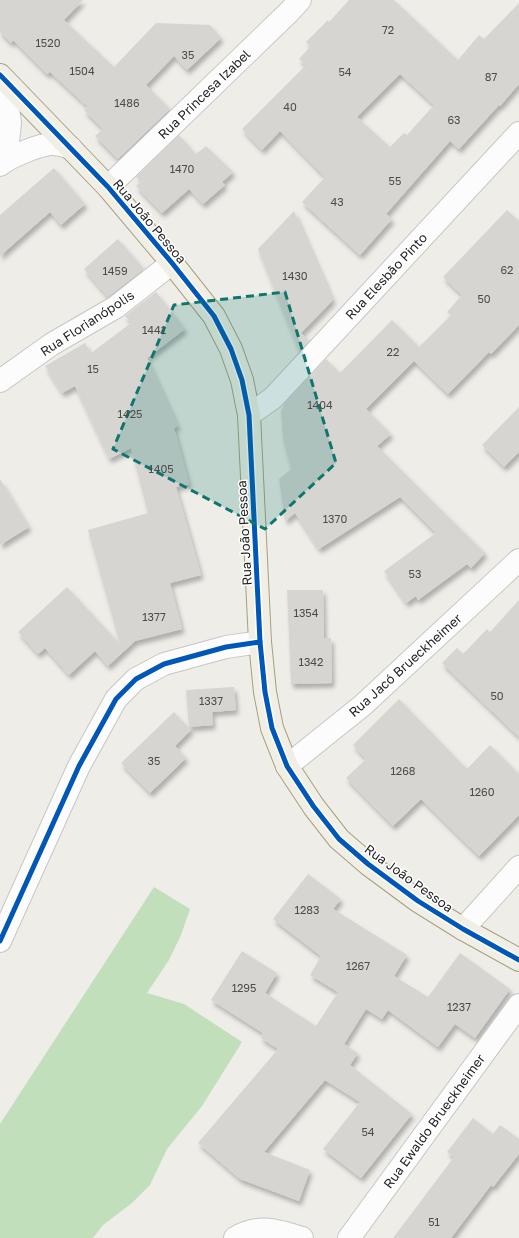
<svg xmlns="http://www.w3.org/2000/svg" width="519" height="1238" font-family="'Golos Text',sans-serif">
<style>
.forest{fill:#c1dfbb}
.building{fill:#d6d5d1;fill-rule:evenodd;filter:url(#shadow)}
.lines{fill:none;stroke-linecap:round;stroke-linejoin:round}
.minor-casing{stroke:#c6c6c4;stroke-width:24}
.major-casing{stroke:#a5a084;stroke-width:24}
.minor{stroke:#fcfcfc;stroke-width:22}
.major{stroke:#f1efe5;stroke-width:22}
.cycleway-casing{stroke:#fff;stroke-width:8}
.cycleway{stroke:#0057b8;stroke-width:5}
.marked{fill:#0f766e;fill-opacity:0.2;stroke:#0f766e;stroke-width:3;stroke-dasharray:8 5;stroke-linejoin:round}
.labels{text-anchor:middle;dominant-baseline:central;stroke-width:3;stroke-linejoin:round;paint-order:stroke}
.number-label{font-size:11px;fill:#4d4c4c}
.street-label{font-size:13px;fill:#1f1f1f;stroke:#fff}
</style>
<defs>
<filter id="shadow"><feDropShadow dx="2.5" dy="4.5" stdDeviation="2" flood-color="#0004"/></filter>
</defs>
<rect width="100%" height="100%" fill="#eeede8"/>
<polygon class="forest" points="154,887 190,909 181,935 169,960 147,993 184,1004 242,1042 202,1106 167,1149 150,1185 132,1203 103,1225 93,1238 0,1238 0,1124"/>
<g class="building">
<polygon points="0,0 83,0 64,20 114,67 156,23 210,25 221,38 187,70 174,56 146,85 170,109 118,159 95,136 103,129 84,110 88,107 50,72 47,74 13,40 11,43 0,32"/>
<path d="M 349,0 L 394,0 L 458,60 L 479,35 L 484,39 L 519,3 L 519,84 L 500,106 L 499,105 L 459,149 L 450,141 L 386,214 L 392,219 L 360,255 L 302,202 L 325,177 L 280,131 L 262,150 L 242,129 L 306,65 L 299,59 L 310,47 L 306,42 L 328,20 L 329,22 ZM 400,74 L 434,105 L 407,135 L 404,133 L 390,147 L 357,117 Z"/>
<polygon points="179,135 196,154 206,146 233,172 222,182 225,185 203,204 189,189 162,213 136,186 141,182 136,177"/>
<polygon points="54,168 85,204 61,225 50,212 0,256 0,215"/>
<polygon points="507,210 519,221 519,325 491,354 489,352 448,394 414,361 366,409 391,434 377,446 485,553 471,568 467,564 418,600 416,596 406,603 384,571 436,533 400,497 319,549 295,513 285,521 279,479 291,469 283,439 281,411 285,403 326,359 340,373 392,320 419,347 451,315 447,312 462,295 443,277"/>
<polygon points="294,211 333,300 301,333 309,341 299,351 258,249"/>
<polygon points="118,239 144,269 108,297 84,269"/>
<polygon points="156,292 185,329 147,358 178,426 174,428 189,484 176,487 201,575 170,583 182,629 135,641 108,666 95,651 69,675 45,648 38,654 18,632 67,587 120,644 88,530 148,513 131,448 109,459 75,386 62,393 45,366 85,343 91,353 131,323 125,316"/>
<polygon points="519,407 519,452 504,467 482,445"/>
<polygon points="0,479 29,527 0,545"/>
<polygon points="287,590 323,590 324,638 331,638 332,683 291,684"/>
<polygon points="519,600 519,737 442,663 457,648 463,654 487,629 490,632"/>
<polygon points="234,687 236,710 212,712 213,725 189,727 186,690"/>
<polygon points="399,699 467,769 490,745 519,774 519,815 479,856 421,799 393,826 346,778 366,759 353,745"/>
<polygon points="174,712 191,730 175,746 186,758 150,793 121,763"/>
<polygon points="308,874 341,899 333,909 407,955 394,976 428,997 460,953 510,989 475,1038 455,1024 438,1047 388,1010 382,1019 366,1009 344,1044 358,1053 350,1065 412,1114 361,1178 323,1149 360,1102 325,1080 264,1152 310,1170 299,1201 240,1179 198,1143 278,1049 261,1038 263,1033 211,1000 242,951 277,973 265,993 316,1026 338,992 310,975 321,956 273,919"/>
<polygon points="473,1118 493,1134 500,1125 519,1139 519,1154 493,1187 491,1185 451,1238 393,1238 454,1157 447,1152"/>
</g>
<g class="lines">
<g class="minor-casing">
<g id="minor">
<polyline points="0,81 7,101 10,123 6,160"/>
<path d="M 0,165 C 9,157 41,144 52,144 C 58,144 65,146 71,148"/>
<polyline points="108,187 289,12 300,0"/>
<polyline points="0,381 52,344 116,307 172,263"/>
<polyline points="249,415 273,398 519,133"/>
<polyline points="287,766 363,705 519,560"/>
<polyline points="463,929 519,867"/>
<polyline points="0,941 79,766 116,699 136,679 164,664 226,647 260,642"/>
<path d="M 235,1238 C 258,1224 277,1230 302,1238"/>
<polyline points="349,1238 519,1005"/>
</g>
</g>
<g class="major-casing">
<polyline id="major" points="0,75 108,187 172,263 214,316 231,349 242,380 249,415 260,642 265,692 272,728 287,766 314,807 339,839 368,864 418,901 463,929 519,960"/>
</g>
<use href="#minor" class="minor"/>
<use href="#major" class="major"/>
<g class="cycleway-casing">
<g id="cycleway">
<polyline points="0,75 108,187 172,263 214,316 231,349 242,380 249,415 260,642 265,692 272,728 287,766 314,807 339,839 368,864 418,901 463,929 519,960"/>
<polyline points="0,941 79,766 116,699 136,679 164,664 226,647 260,642"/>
</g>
</g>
<use href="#cycleway" class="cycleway"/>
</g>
<path class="marked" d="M 285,292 L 336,463 L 265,529 L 113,449 L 174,305 Z"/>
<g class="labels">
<g class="number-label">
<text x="388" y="29">72</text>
<text x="48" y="42">1520</text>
<text x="188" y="54">35</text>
<text x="82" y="70">1504</text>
<text x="345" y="71">54</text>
<text x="491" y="76">87</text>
<text x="127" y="102">1486</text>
<text x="290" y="106">40</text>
<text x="454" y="119">63</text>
<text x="182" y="168">1470</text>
<text x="395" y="180">55</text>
<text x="337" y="201">43</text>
<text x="507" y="269">62</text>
<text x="115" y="270">1459</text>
<text x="295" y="275">1430</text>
<text x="484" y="298">50</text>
<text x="154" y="329">1441</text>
<text x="393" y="351">22</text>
<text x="93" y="368">15</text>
<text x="320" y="404">1404</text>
<text x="130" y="413">1425</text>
<text x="161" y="468">1405</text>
<text x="335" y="518">1370</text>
<text x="415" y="573">53</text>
<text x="306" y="612">1354</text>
<text x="154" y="616">1377</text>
<text x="311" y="661">1342</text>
<text x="497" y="695">50</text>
<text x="211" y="700">1337</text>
<text x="154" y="760">35</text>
<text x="403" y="770">1268</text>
<text x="482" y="791">1260</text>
<text x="307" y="909">1283</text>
<text x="358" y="965">1267</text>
<text x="244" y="987">1295</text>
<text x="459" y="1006">1237</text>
<text x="368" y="1131">54</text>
<text x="434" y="1221">51</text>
</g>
<g class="street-label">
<text transform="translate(204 94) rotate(-44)">Rua Princesa Izabel</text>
<text transform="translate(150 221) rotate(50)">Rua João Pessoa</text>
<text transform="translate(386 276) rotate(-47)">Rua Elesbão Pinto</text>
<text transform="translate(87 323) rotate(-33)">Rua Florianópolis</text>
<text transform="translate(244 533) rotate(-93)">Rua João Pessoa</text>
<text transform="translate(405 665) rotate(-42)">Rua Jacó Brueckheimer</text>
<text transform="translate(409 878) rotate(36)">Rua João Pessoa</text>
<text transform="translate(434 1121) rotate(-54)">Rua Ewaldo Brueckheimer</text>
</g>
</g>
</svg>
